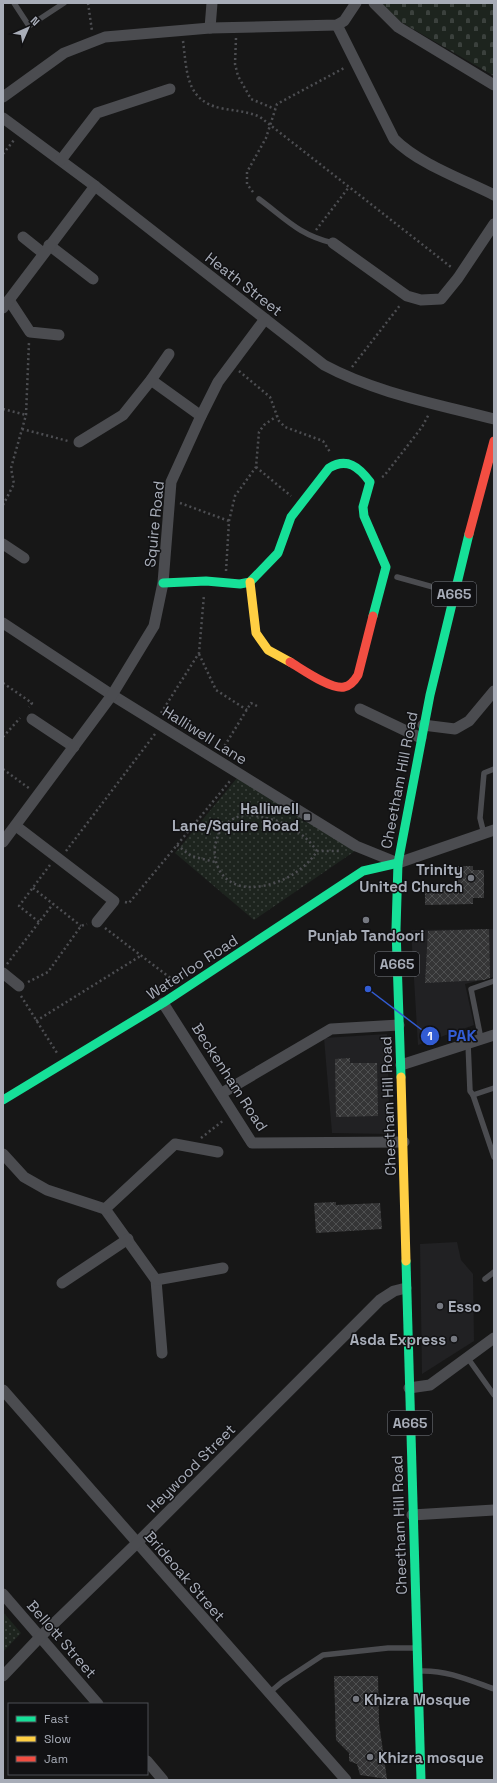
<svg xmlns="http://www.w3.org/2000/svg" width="497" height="1783" font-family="'Space Grotesk',sans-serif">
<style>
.built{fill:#212123}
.grass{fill:url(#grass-dots)}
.cemetery{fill:url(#cemetery-stones)}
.building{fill:url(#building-cross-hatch)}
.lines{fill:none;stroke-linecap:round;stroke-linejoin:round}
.path{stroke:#4d4e52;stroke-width:2.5;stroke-dasharray:2 3;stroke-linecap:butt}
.lane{stroke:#4b4c50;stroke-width:5.5}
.street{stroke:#4b4c50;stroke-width:11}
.fast{stroke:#16e098;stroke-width:9}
.slow{stroke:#ffcf43;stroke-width:9}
.jam{stroke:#f24e42;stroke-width:9}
.poi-dot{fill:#757880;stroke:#111113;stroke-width:1.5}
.labels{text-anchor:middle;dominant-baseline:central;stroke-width:3;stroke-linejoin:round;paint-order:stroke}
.shield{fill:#111113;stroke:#7b7e86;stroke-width:1}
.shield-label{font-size:14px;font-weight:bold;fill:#a8adb8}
.street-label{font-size:15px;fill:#a8adb8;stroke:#111113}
.poi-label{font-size:15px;font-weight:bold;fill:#a8adb8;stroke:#111113;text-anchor:end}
.leader{fill:none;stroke:#325cd3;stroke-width:1.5}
.callout-dot{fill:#325cd3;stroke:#111113;stroke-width:1.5}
.mark-label{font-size:12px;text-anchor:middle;font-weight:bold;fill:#fff}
.callout-label{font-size:16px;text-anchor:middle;font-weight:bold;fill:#325cd3;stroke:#111113;stroke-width:3;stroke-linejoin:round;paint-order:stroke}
</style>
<defs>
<pattern id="grass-dots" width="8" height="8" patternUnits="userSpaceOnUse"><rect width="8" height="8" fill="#1d241e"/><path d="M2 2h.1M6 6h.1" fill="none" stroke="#3b413d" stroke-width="1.8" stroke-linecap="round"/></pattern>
<pattern id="cemetery-stones" width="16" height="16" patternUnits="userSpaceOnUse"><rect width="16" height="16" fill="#1d241e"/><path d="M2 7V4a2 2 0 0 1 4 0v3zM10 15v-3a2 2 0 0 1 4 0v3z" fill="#3b413d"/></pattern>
<pattern id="building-cross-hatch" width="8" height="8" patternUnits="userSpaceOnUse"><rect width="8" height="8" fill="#353536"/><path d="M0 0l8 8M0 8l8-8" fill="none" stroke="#4f5051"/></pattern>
</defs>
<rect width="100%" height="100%" fill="#171717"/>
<g class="built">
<polygon points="494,929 494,977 465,984 474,1025 418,1045 411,930"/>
<polygon points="387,1034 390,1134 332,1133 324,1038"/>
<polygon points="457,1242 461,1260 473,1274 474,1341 422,1374 420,1244"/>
</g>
<g class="grass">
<polygon points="237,778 355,851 254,920 175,853"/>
<polygon points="3,1612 21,1633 3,1652"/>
</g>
<polygon class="cemetery" points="381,3 494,3 494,76 401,22"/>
<g class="building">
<polygon points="458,866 473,866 473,870 484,870 484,898 473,898 473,904 425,905 425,886 458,886"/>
<polygon points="489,929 490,978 484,980 425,983 428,931"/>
<polygon points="350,1058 350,1063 377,1063 378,1116 336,1117 335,1059"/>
<polygon points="336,1202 336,1205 380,1203 382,1229 316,1233 314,1203"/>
<polygon points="334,1676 378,1676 379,1723 387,1779 360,1775 357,1764 349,1761 349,1753 336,1740"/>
</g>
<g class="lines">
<g class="path">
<polyline points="88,3 92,31"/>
<polyline points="236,38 235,64 238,76 251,99 275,109"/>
<path d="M 183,41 C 187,70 185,100 220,108 C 234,111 247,111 260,117 L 451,267"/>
<polyline points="3,154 14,140"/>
<polyline points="253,192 247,184 247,172 266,138 277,104 346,67"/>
<polyline points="316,230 349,187"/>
<polyline points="352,367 401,304"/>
<polyline points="239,371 270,397 279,421 285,427 323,441 330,452"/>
<polyline points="3,409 26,415"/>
<polyline points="22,429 68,441"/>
<polyline points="256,467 291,496"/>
<polyline points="382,477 384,476 422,427 429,414"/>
<polyline points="180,503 229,521"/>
<polyline points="3,505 14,484 11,468 26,415 29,342"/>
<polyline points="226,571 229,521 235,496 256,467 259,432 264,425 277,416"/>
<polyline points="199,654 216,690 247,710"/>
<polyline points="3,683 32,703 29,707"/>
<polyline points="161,713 199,653 204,595"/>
<polyline points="3,737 20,718"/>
<polyline points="222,750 251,703 257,706"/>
<polyline points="3,769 30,789"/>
<polyline points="177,845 191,856 215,862"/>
<polyline points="66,851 155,734"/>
<path d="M 317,851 C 306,835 288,823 270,819 C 262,817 254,815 246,815 C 201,820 203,897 262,886 C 283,883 306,869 317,851 L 341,851"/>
<polyline points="33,888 81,926"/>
<polyline points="125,902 129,903 230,781"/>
<polyline points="39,922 19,906 50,865"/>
<polyline points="105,928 173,980"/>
<polyline points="7,964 53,904"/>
<polyline points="28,982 48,972 81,926 87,924"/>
<polyline points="21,996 57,1053"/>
<polyline points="36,1021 142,955"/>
<polyline points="201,1138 224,1120"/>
</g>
<g class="lane">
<polyline points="14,3 29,26 64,3"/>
<path d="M 259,199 C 286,219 299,235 333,243"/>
<polyline points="397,577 451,592"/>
<polyline points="484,834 480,818 484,773 494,769"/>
<polyline points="481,1039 471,989 494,981"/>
<polyline points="468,1043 470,1091 473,1095 494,1088"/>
<polyline points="473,1095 494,1157"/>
<polyline points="485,1279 494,1272"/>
<polyline points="467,1357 494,1395"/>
<path d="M 420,1671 C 447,1670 469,1680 494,1689"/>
<polyline points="269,1693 282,1682 323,1655 388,1648 414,1648"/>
</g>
<g class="street">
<polyline points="374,3 398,27 494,85"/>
<path d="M 337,25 L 394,139 C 419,164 462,179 494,195"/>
<polyline points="210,28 212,3"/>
<polyline points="3,97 64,53 105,37 210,28 337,25 344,21 356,3"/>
<path d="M 3,118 L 95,186 L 324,365 C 376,393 437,404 494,419"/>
<polyline points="61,160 97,113 170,89"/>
<polyline points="23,237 43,253"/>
<polyline points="333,243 407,296 421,300 441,299 458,278 494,224"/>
<polyline points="49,245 93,279"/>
<polyline points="9,300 30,332 59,335"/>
<polyline points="3,308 95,186"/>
<polyline points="151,380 201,416"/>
<polyline points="79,442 123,415 151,380 169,354"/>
<polyline points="3,544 24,558"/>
<polyline points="3,623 112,695 356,846 398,863 494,830"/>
<polyline points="360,709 421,738"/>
<polyline points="32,719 74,747"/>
<polyline points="423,725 455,729 469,721 494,691"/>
<polyline points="16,826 114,901 97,922"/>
<polyline points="3,842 112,695 154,626 163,583 171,482 201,416 218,382 265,319"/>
<polyline points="3,973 19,986"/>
<polyline points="163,1003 252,1143 404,1142"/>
<polyline points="401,1065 494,1035"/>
<polyline points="222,1093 331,1029 399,1025"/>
<polyline points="3,1154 24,1177 47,1190 105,1209 156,1280 162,1353"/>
<polyline points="105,1209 175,1144 218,1152"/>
<polyline points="156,1280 223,1268"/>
<polyline points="62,1283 128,1239"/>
<polyline points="409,1388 430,1385 494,1338"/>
<polyline points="3,1390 346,1780"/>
<polyline points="412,1515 494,1510"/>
<polyline points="3,1594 98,1704"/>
<polyline points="3,1676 41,1636 137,1543 380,1300 394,1291 406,1288"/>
<polyline points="147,1761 163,1780"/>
</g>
<g class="fast">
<path d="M 163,583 L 206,581 L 240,584 L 250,582 L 278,553 L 291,517 L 329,468 C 347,457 359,467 370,482 L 363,507 L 364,516 L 386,567 L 373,616"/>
<polyline points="401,1077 396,929 398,863 430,695 469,534"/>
<polyline points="3,1100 163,1003 363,871 398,863"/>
<polyline points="406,1261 421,1780"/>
</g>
<g class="slow">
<polyline points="250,582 256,633 268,650 290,662"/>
<polyline points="401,1077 406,1261"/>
</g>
<g class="jam">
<polyline points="469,534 494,441"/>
<path d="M 290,662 C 302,669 331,690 344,687 C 350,686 355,680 358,675 L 373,616"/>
</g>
</g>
<g class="poi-dot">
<rect x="303" y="813" width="8" height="8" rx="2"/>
<circle cx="471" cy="878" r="4"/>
<circle cx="366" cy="920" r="4"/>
<circle cx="440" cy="1306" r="4"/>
<circle cx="454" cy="1339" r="4"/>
<circle cx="356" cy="1699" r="4"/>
<circle cx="370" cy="1757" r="4"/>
</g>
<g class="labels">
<g class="shield">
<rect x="432" y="582" width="44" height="24" rx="3"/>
<rect x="375" y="952" width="44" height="24" rx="3"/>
<rect x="388" y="1411" width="44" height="24" rx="3"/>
</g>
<g class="shield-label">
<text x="454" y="594">A665</text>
<text x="397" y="964">A665</text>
<text x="410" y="1423">A665</text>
</g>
<g class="street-label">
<text transform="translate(244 284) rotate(38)">Heath Street</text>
<text transform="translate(154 524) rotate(-84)">Squire Road</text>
<text transform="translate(205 735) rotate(32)">Halliwell Lane</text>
<text transform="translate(399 780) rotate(-79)">Cheetham Hill Road</text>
<text transform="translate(192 967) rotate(-33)">Waterloo Road</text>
<text transform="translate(230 1077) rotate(57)">Beckenham Road</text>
<text transform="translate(388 1106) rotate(-92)">Cheetham Hill Road</text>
<text transform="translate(191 1468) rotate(-45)">Heywood Street</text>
<text transform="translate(399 1525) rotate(-92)">Cheetham Hill Road</text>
<text transform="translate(185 1576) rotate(49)">Brideoak Street</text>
<text transform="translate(62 1639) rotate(49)">Bellott Street</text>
</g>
<g class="poi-label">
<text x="299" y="808">Halliwell<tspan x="299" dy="17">Lane/Squire Road</tspan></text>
<text x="463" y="869">Trinity<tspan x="463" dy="17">United Church</tspan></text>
<text x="366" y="935" text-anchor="middle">Punjab Tandoori</text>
<text x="448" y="1306" text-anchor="start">Esso</text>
<text x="446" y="1339">Asda Express</text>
<text x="364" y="1699" text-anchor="start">Khizra Mosque</text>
<text x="378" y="1757" text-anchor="start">Khizra mosque</text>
</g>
</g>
<path class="leader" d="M368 989L430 1036"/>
<g class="callout-dot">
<circle cx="368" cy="989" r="4"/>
<circle cx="430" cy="1036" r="10"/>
</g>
<g class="mark-label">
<text x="430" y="1040">1</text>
</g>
<g class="callout-label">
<text x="462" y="1041">PAK</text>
</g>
<rect width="497" height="1783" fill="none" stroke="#a8adb8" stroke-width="8"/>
<rect x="8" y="1703" width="140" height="72" fill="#111113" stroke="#4d4f55"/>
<rect x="16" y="1716" width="20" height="6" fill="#16e098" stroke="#4d4f55"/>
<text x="44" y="1723" font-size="12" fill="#a8adb8">Fast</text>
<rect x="16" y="1736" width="20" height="6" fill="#ffcf43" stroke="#4d4f55"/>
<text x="44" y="1743" font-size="12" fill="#a8adb8">Slow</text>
<rect x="16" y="1756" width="20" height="6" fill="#f24e42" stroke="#4d4f55"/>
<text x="44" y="1763" font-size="12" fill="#a8adb8">Jam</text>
<g transform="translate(28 28) rotate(45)" stroke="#111113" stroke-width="3" paint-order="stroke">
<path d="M0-3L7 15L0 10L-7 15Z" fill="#a8adb8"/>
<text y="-6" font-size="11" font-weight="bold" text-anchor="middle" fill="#a8adb8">N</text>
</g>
</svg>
